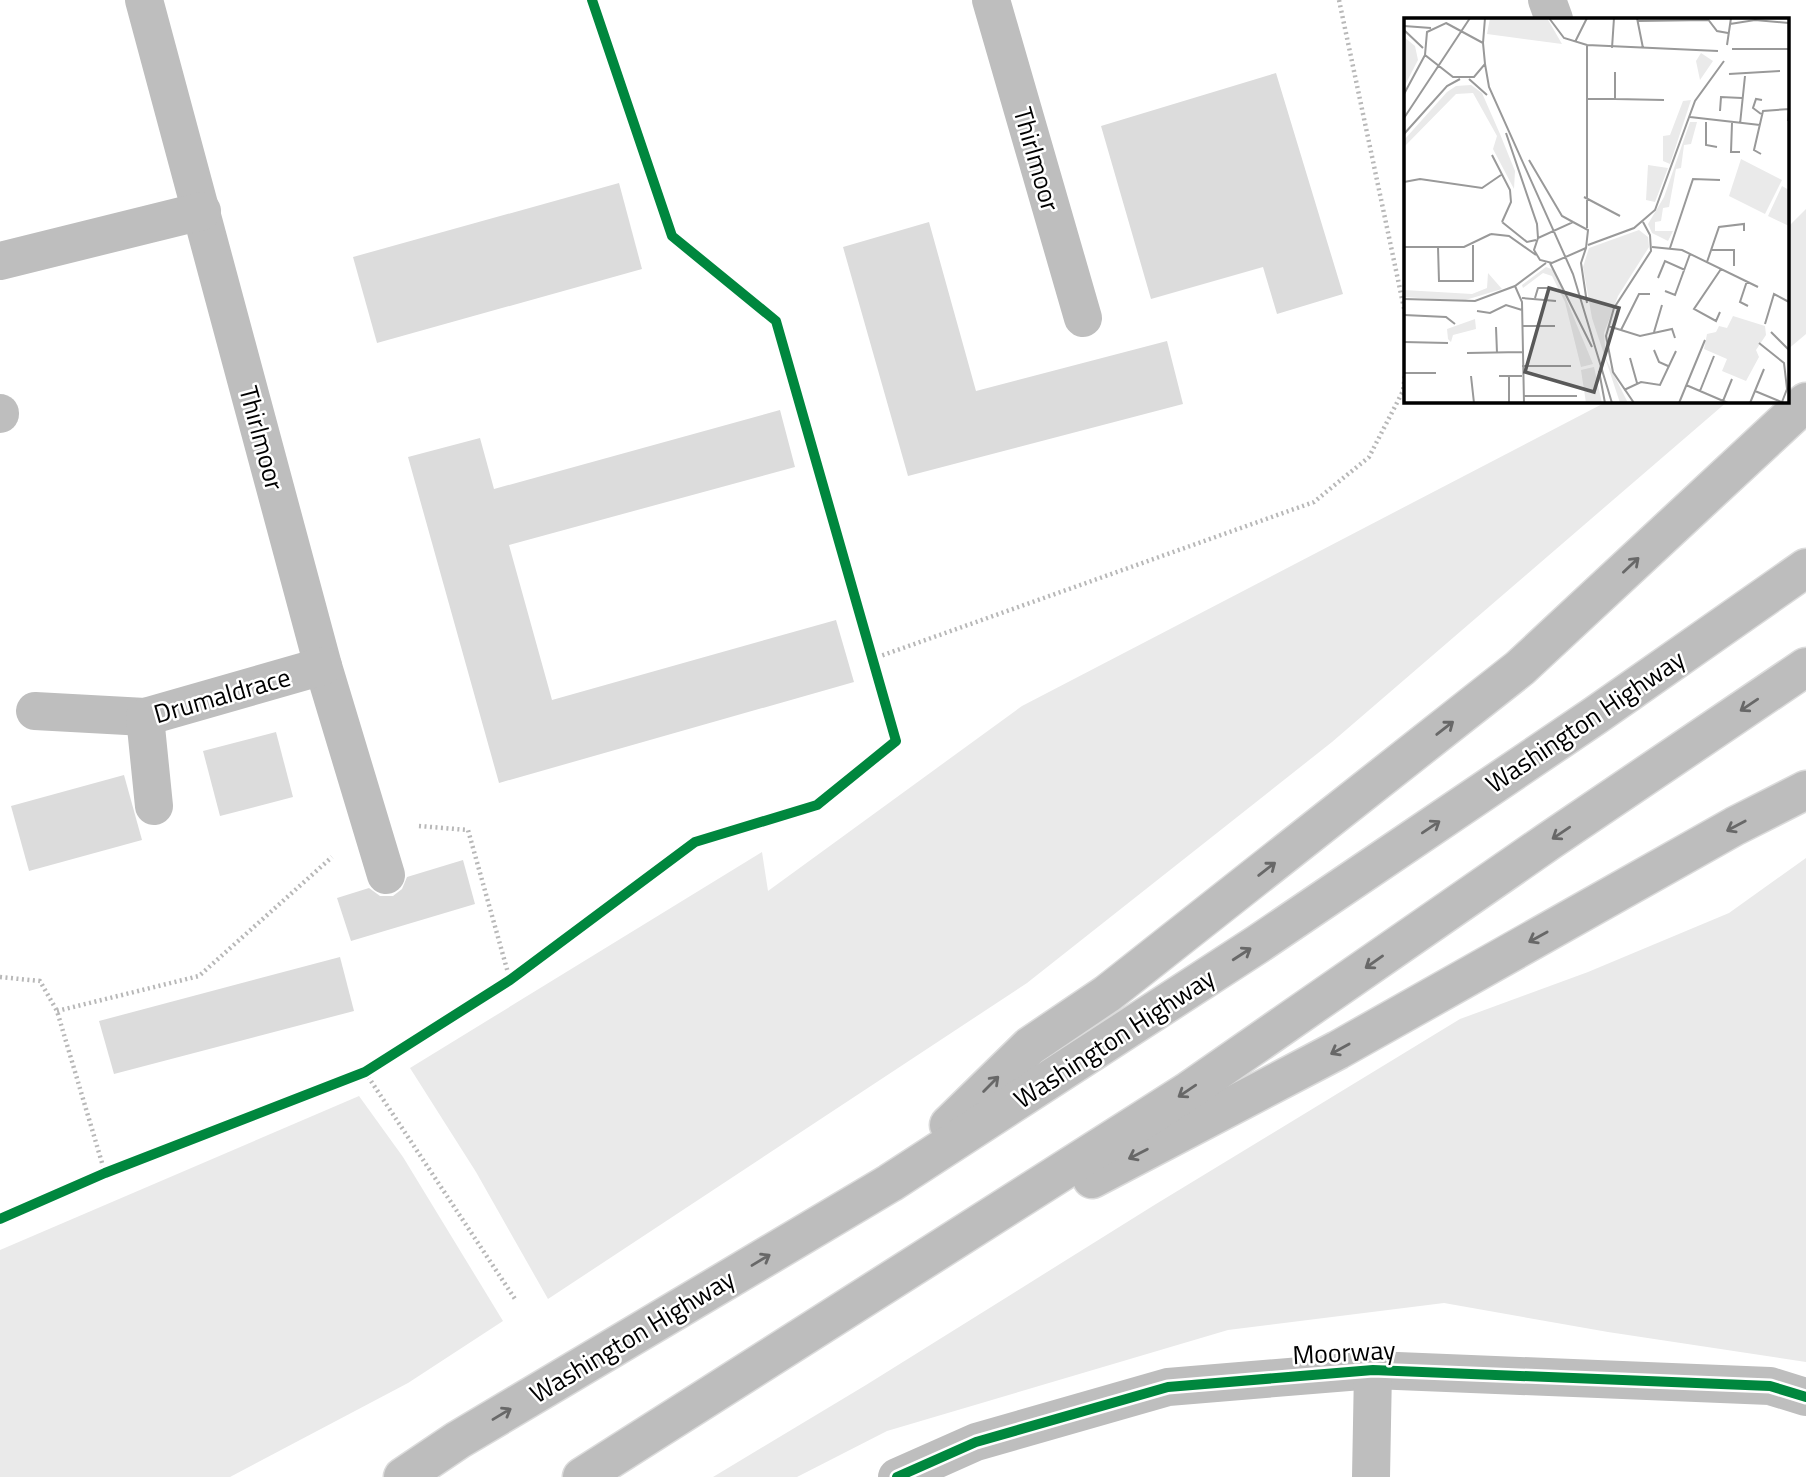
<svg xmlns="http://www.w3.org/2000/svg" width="1806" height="1477" font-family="'Titillium Web',sans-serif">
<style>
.green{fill:#eaeaea}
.building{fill:#dcdcdc}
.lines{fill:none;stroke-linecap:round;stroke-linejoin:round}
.major-casing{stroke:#dbdbdb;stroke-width:41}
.path{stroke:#b8b8b8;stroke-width:4.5;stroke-dasharray:2 3.5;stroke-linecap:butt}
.minor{stroke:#bebebe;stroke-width:38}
.major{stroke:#bdbdbd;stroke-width:38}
.cycleway-casing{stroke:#fff;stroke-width:15}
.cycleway{stroke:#00873e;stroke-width:10}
.oneway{stroke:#686868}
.labels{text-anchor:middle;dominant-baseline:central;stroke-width:5;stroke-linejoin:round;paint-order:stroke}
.street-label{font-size:26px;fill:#000;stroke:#fff}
.inset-road{fill:none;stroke:#999;stroke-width:2}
.view{fill:#595959;fill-opacity:0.15;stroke:#595959;stroke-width:3.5}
.inset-edge{fill:none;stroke:#000;stroke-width:3.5}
</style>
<rect width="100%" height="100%" fill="#fff"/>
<g class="green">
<polygon points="1806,209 1806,334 1787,350 1787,228"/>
<polygon points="1608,401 1728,401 1332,742 1027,983 548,1299 476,1172 410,1068 762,852 768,891 1022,706"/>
<polygon points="1806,858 1806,1362 1608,1332 1444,1303 1228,1330 887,1431 797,1477 713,1477 866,1385 1156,1204 1460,1019 1588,972 1729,913"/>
<polygon points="359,1096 403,1157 503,1321 408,1383 230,1477 0,1477 0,1250"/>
</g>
<g class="building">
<polygon points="1276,73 1343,294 1277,314 1263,267 1151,299 1101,126"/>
<polygon points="619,183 642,269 377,343 353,257"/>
<polygon points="929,222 976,391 1167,341 1183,404 908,476 843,247"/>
<polygon points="780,410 795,467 509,545 552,700 836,620 854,682 499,783 408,457 480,438 494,489"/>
<polygon points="276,732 293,797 220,816 203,751"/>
<polygon points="124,775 142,840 29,871 11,806"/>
<polygon points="463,860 475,904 351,941 337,898 369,888 380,896 393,896 402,889 407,877"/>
<polygon points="340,957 354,1011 114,1074 99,1021"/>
</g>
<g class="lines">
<g class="major-casing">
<g id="major">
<polyline points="949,1125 1030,1046 1107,994 1520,668 1806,402"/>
<polyline points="1092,1179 1338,1050 1735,826 1806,790"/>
<polyline points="403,1477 458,1440 890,1183 1258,944 1596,715 1806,568"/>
<polyline points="582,1477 1187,1092 1549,841 1806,667"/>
</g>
</g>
<g class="path">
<polyline points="1339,0 1405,313"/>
<polyline points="872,659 1314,502 1369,457 1403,391 1405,374"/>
<polyline points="419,826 468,830 510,980"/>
<polyline points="0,977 40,981 57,1011 105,1173"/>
<polyline points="57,1011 199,976 332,857"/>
<polyline points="365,1072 515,1299"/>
</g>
<g class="minor">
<polyline points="144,0 323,666 386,875"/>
<polyline points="991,0 1083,318"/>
<polyline points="1547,0 1554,19"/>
<polyline points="0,261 202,211"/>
<polyline points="0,413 0,414"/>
<polyline points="35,711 145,717 323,666"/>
<polyline points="145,717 154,806"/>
<polyline points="897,1477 976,1442 1168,1387 1373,1370 1770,1386 1806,1397"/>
<polyline points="1371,1477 1373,1370"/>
</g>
<use href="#major" class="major"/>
<g class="cycleway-casing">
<g id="cycleway">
<polyline points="0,1219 105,1173 365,1072 510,980 695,842 817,805 896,741 776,321 672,236 592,0"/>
<polyline points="897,1477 976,1442 1168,1387 1373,1370 1770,1386 1806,1397"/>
</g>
</g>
<use href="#cycleway" class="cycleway"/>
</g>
<defs><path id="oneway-shaft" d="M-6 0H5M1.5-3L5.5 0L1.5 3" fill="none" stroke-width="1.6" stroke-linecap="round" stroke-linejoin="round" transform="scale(1.75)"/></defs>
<g class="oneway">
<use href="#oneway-shaft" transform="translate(1631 565) rotate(-43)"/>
<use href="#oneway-shaft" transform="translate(1749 705) rotate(146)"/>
<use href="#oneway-shaft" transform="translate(1445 728) rotate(-38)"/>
<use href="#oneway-shaft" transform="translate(1736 826) rotate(152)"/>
<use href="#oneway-shaft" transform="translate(1431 827) rotate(-34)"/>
<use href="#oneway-shaft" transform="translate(1561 833) rotate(146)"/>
<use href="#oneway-shaft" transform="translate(1267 869) rotate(-38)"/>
<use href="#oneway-shaft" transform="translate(1538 937) rotate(151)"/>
<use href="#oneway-shaft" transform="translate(1242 954) rotate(-33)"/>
<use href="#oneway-shaft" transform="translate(1374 962) rotate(145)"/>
<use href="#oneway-shaft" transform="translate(1340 1049) rotate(151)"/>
<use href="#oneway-shaft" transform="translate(991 1084) rotate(-45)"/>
<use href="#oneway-shaft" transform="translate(1187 1091) rotate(146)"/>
<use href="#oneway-shaft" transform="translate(1138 1154) rotate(153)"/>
<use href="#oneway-shaft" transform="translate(761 1260) rotate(-31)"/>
<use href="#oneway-shaft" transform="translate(502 1414) rotate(-31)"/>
</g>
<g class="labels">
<g class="street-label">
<text transform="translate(1037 159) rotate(74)">Thirlmoor</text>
<text transform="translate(262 438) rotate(75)">Thirlmoor</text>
<text transform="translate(222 695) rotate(-16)">Drumaldrace</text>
<text transform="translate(1585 721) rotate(-34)">Washington Highway</text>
<text transform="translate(1114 1038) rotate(-33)">Washington Highway</text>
<text transform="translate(632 1336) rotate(-31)">Washington Highway</text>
<text transform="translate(1344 1352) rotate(-3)">Moorway</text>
</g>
</g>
<g transform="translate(1404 18)">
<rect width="385" height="385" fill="#fff"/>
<path d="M 86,0 L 143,0 L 158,26 L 83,16 ZM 0,19 L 11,28 L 14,42 L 0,69 ZM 297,35 L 309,43 L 296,62 L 292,43 ZM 67,67 L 78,75 L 96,116 L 111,153 L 110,171 L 89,131 L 93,118 L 69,75 L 52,76 L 0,129 L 0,122 L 43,74 L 52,68 ZM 287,82 L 266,146 L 259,143 L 259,118 L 266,117 L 279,83 ZM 286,104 L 293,104 L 287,126 L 280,127 L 277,150 L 272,151 L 265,189 L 259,190 L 257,203 L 251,204 L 251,213 L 269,213 L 264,223 L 248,215 L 244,206 L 260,179 ZM 337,141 L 378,162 L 361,196 L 325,178 ZM 244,147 L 264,150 L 251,184 L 242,182 ZM 378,168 L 385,172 L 385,208 L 364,198 ZM 235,212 L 244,219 L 245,229 L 214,278 L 200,315 L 202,341 L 224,385 L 216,385 L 188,300 L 179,249 L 185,230 ZM 142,249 L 150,252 L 189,346 L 177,349 L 161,284 L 148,258 L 139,255 L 119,270 L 118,267 ZM 84,255 L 98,271 L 58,283 L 0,279 L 0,272 L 68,276 L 83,270 ZM 329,298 L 361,308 L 362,317 L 352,332 L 355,339 L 342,363 L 318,353 L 323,341 L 300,331 L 303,316 L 312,314 L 315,308 L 323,310 ZM 71,301 L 72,311 L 49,317 L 47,324 L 44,321 L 43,311 ZM 190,349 L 198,385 L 182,385 L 177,352 Z" fill="#eaeaea"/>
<path class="inset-road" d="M 145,0 L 160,20 L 183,27 L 314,33M 233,0 L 239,30M 303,0 L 313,13 L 324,15M 233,3 L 305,2M 42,5 L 79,25 L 81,46 L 70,59 L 49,59 L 21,37 L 23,14 ZM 326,6 L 351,2 L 385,5M 0,8 L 27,10M 0,12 L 19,30M 171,24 L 183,0M 79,25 L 81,0M 183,27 L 183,210M 323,27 L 327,0M 208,30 L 210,0M 328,31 L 385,31M 81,46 L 85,69 L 169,256 L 208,385M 325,56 L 376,53M 65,61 L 83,77M 0,76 L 21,37M 183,81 L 211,81 L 211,54M 211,81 L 260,82M 316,93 L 317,79 L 338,80M 357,96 L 349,90 L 352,81 L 358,82M 286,99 L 356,107M 0,100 L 66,0M 302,104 L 302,127 L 313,129M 328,105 L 327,134 L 336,134M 336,106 L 341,58M 102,115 L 133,206 L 134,220M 0,116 L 43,68 L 56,61M 357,136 L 350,132 L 359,93 L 385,91 L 384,103M 88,137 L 106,172 L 107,184 L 98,204M 125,142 L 158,198 L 169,204M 0,164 L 16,161 L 78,170 L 97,157M 180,179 L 216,198M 98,204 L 123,224 L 132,222M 169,204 L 184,212 L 182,230 L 148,245 L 136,242 L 130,232 L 134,220 ZM 87,216 L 105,218 L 132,237M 184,227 L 230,210 L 251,192 L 291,83 L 320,43M 0,229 L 60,229 L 87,216M 34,229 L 35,263 L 69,263 L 69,227M 248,229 L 278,232 L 354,269M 182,230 L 177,245 L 183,285M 266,230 L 289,161 L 316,162M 308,232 L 330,232 L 330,248M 303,244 L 315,209 L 340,206 L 340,213M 146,245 L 188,329M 254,260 L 261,243 L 281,252M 343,263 L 336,284 L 344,288M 111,268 L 118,284 L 120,385M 261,273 L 271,277 L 286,236M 118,280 L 152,283M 131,280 L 134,270 L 145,270M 0,281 L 71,283 L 111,268 L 142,245M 73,293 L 86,295 L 102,287 L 118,292M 316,294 L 312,303 L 290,291 L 317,251M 0,297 L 42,299 L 51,306M 361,306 L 370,276 L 385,284M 118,308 L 151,308M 204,308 L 236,318 L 268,311 L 271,320M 92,309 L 93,335M 217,312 L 235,276 L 246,276M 250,314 L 258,287M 367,314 L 385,332M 0,324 L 44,325M 355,325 L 380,345 L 383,371 L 378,384M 250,332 L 255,344 L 264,348M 63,335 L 118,334M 226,340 L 233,365M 118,348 L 167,348M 195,353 L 201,385M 0,355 L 32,355M 67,358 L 70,385M 95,358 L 118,358M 105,358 L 105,385M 282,367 L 324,385M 220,372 L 237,364 L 256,367 L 272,333M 296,373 L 310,338M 351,373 L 380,385M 119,378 L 173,378M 319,383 L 328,361M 9,385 L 34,385M 230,385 L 209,354 L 202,318 L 210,290 L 247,233 L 246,217 L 239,204M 275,385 L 301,322M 346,385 L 360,351"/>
<path class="view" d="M 145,270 L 215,290 L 190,374 L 121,354 Z"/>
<rect width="385" height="385" class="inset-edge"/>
</g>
</svg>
